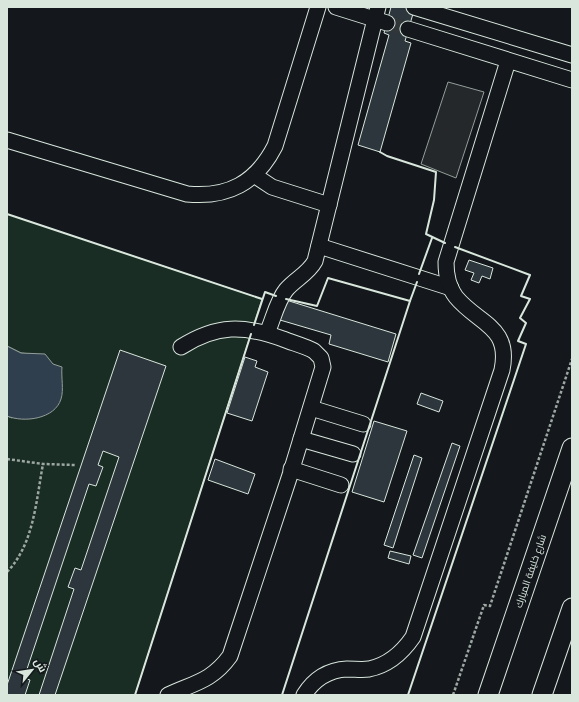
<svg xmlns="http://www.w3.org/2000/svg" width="579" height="702" font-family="Lato,Cairo,sans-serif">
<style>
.green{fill:#1a2d24;stroke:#939e99}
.parking{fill:#24282b;stroke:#939e99}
.water{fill:#2f3f4d;stroke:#939e99}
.building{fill:#2c363c;stroke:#d8e6dc}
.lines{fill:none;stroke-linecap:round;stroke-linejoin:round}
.minor-tunnel{stroke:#313739;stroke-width:15;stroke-dasharray:15 8;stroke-linecap:butt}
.minor-casing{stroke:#d8e6dc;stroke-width:17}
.major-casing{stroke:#d8e6dc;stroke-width:21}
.path{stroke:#9da8a2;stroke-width:2.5;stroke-dasharray:3 2;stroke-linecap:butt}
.minor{stroke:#14181c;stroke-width:15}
.major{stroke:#14181c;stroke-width:19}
.wall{stroke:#d8e6dc;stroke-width:2}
.labels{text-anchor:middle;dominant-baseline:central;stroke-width:3;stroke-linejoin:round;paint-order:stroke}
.street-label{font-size:10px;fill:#d8e6dc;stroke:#14181c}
</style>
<rect width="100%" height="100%" fill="#14181c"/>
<polygon class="green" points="7,214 262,299 135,695 7,695 7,416 12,418 53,364 31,354 21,353 7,346"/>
<polygon class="parking" points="448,82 484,92 456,178 421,164"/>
<path class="water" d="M 7,346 L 21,353 L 45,354 L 53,364 L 62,367 C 61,377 64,390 61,399 C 55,419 24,423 7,416 Z"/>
<g class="building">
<polygon points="391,7 415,7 405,41 411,43 380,152 358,145 389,35 384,33"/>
<polygon points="469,260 493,268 490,279 482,276 479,283 471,280 474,273 465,270"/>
<polygon points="286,300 396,334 388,362 329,344 331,335 280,320"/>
<polygon points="120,350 166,366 55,695 39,695 74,589 68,587 75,568 81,570 119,457 103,451 98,465 103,467 96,486 89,484 24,678 30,680 25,695 7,695 7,685"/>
<polygon points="245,357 257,361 255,367 268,372 252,421 227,413"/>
<polygon points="421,393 443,401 439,412 417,404"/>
<polygon points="374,421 407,431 384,502 352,492"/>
<polygon points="452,443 460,446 422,558 413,555"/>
<polygon points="414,455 422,458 393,548 384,545"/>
<polygon points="215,459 255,474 248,494 208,480"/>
<polygon points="390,551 411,556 409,564 388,558"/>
</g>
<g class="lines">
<polyline class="minor-tunnel" points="387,23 408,29"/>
<g class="minor-casing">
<g id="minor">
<polyline points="336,7 387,23"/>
<polyline points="414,7 572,55"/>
<polyline points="408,29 572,80"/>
<path d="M 7,140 L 187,194 C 228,198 256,183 275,146 L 318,7"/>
<polyline points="254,175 272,187 329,205"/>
<polyline points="319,246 451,288"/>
<path d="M 267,333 C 273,320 277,301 286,290 C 295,279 308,274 315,261 L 378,7"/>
<polyline points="311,408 363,424"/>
<polyline points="301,439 353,454"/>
<polyline points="291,469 341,485"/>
<path d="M 168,695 C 194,683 212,681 230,656 L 290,475 L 323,367 L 321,358 L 314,351 C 305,346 293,343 283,339 C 244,325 217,324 181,347"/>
<path d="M 304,695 C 314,679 328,670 347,669 C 355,669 362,670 369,669 C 389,665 402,653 413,637 L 502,370 C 511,326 478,324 456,297 C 448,287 446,275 446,262 L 508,61"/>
</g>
</g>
<g class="major-casing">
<g id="major">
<polyline points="488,695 572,448"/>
<polyline points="542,695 572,608"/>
</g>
</g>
<g class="path">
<polyline points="7,459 43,464 75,465"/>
<path d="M 7,572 C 34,544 36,501 43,464"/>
<polyline points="453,695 484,605 490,606 572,359"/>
</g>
<use href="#minor" class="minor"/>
<use href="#major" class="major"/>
<g class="wall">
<polyline points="380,152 387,156 436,172 434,200 426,234 445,243"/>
<polyline points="7,214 262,299"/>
<polyline points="419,274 432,238"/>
<polyline points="286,299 317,306 328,278 410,301 417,282"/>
<polyline points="254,325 265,292 276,296"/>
<polyline points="135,695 251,334"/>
<polyline points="282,695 410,301"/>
<polyline points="408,695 526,344 518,341 526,323 520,318 530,299 521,296 530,275 455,247"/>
</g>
</g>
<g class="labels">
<g class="street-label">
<text transform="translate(530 571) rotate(-71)">شارع خليفة المبارك</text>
</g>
</g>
<rect width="579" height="702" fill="none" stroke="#d8e6dc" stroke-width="16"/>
<g transform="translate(32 670) rotate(60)" stroke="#14181c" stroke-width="3" paint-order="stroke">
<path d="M0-3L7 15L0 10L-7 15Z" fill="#d8e6dc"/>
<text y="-6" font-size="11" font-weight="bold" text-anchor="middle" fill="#d8e6dc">ش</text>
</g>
</svg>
